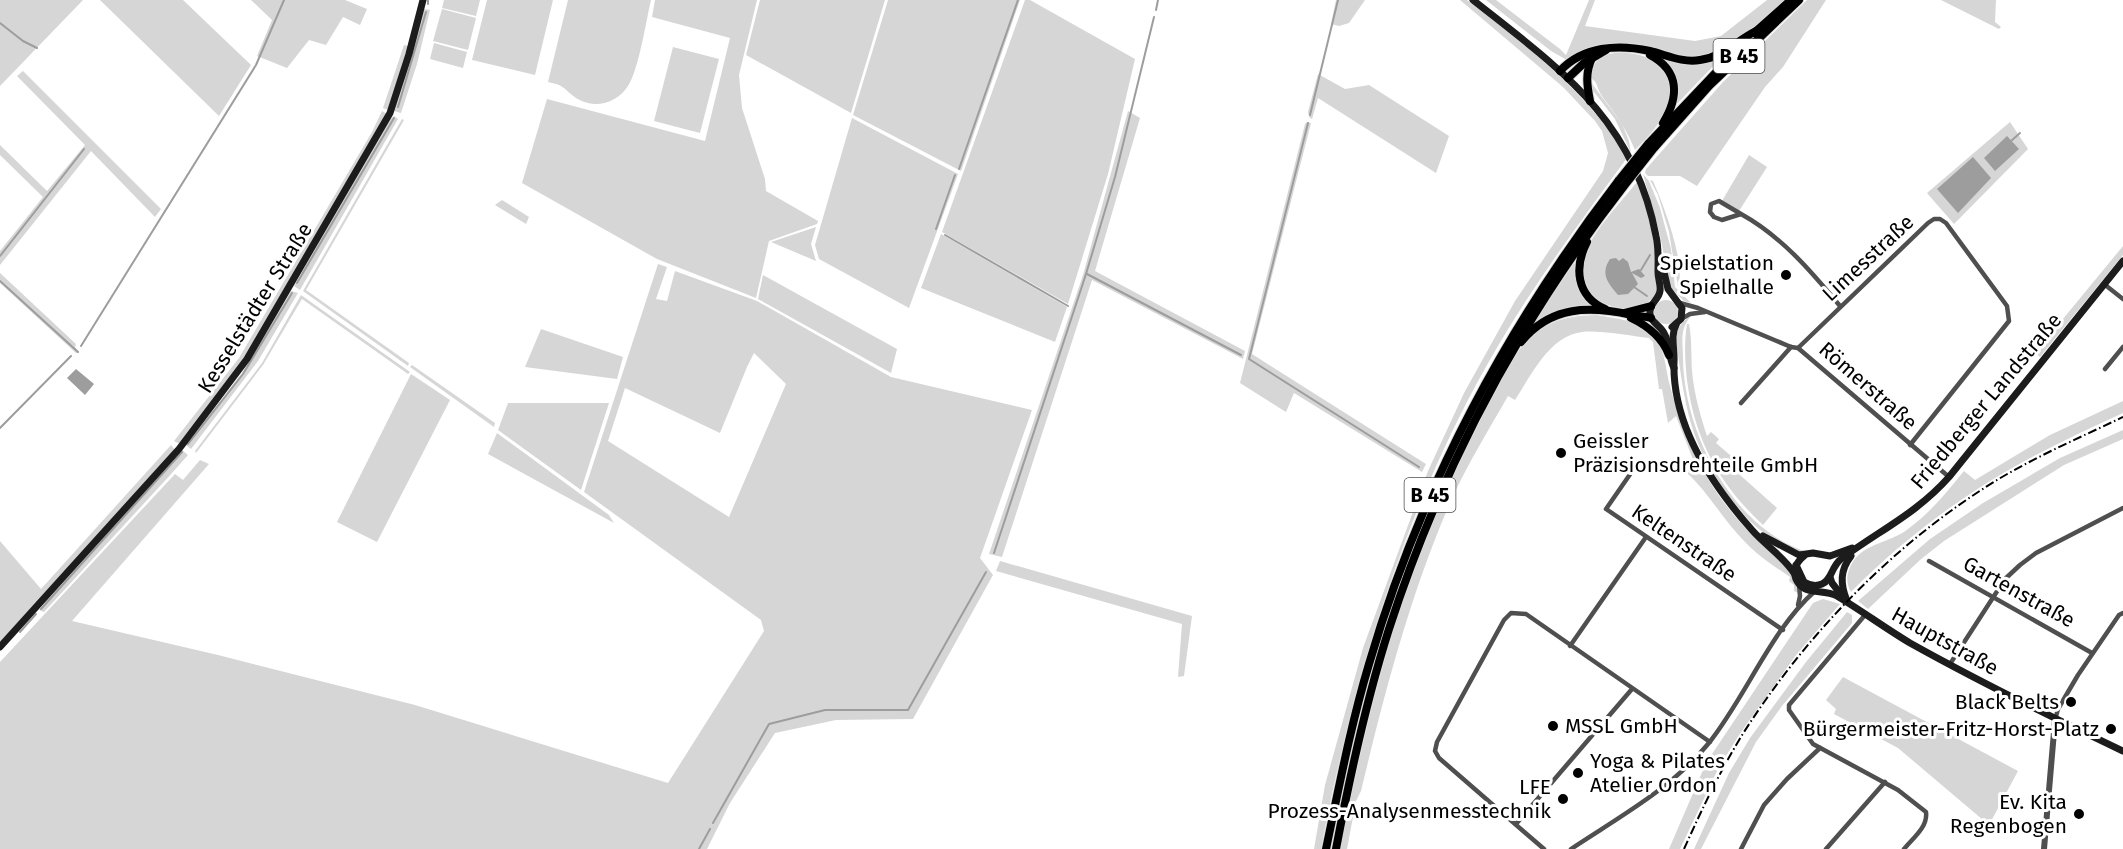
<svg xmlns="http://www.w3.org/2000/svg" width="2123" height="849" font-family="'Fira Sans',sans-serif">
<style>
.green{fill:#d6d6d6;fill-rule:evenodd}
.water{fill:#9d9d9d}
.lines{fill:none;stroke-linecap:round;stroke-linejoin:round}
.stream{stroke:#9d9d9d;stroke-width:2}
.trunk-casing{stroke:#dbdbdb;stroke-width:10}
.minor{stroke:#4f4f4f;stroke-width:4.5}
.tertiary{stroke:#4f4f4f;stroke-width:6}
.secondary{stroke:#1c1c1c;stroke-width:7}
.trunk{stroke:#000;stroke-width:8}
.rail{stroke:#000;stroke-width:2;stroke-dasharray:9 3 1.5 3;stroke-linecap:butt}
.trunk-bridge-casing{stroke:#dbdbdb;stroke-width:10;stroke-linecap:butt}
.trunk-bridge{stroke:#000;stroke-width:8}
.poi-dot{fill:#000;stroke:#fff;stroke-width:2}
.labels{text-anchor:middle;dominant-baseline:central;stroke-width:6;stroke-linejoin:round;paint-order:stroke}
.shield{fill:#fff;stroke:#4c4c4c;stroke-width:1.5}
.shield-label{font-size:20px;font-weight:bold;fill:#000}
.street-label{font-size:21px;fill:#000;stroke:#fff}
.poi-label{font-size:21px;fill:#000;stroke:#fff;text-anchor:end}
</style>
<rect width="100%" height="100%" fill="#fff"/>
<g class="green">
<polygon points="0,0 83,0 0,86"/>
<polygon points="100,0 183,0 251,65 219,116"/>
<polygon points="251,0 345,0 367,9 360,25 343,17 326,45 309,40 287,68 257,56 272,20"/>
<polygon points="444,0 480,0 476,16 442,8"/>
<polygon points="487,0 553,0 535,75 472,60"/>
<path d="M 568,0 L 651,0 C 646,21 639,69 628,86 C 620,99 603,107 588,103 C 575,100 571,93 561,86 C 558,84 552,83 548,82 Z"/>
<polygon points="655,0 757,0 739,75 742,108 765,179 766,191 818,221 817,224 769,241 756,298 657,259 522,183 547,99 705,141 730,38 652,17"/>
<polygon points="760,0 885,0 851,113 746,55"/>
<polygon points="888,0 1020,0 961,171 853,115"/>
<polygon points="1025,0 1030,0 1135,59 1108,174 1068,304 942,232"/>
<polygon points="1336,0 1365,0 1349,23 1339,26 1331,24"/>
<path d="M 1460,0 L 1467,0 C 1526,46 1589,93 1627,158 C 1577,226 1528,292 1487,365 C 1403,514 1352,682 1321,849 L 1314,849 L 1325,785 L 1363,648 L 1428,471 L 1464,393 L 1515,301 L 1603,171 L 1608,153 L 1602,131 L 1595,121 L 1563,87 Z"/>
<path d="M 1486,0 L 1496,0 L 1560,49 L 1566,55 L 1589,0 L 1595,0 L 1585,26 L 1695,41 L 1721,36 L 1767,0 L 1784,0 C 1760,21 1734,51 1701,56 C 1680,59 1662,50 1642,45 C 1614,39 1592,48 1567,60 L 1551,51 Z"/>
<polygon points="1807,0 1826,0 1783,67 1765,87 1697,186 1680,176 1648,176 1645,173 1646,169 1723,82"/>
<polygon points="1941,0 1996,0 1995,22 2001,27 1999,29"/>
<polygon points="424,9 430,10 417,64 401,113 394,111"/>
<polygon points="442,9 476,18 468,50 433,41"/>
<polygon points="434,43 467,52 463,68 430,59"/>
<polygon points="404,45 408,46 388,110 383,108"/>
<polygon points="673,47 719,59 700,133 654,121"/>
<path d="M 1615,53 C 1640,51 1670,61 1670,90 C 1670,95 1670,100 1669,104 C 1662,122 1648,137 1635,150 C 1625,126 1616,116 1602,96 C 1596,88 1599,82 1589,77 C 1594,63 1599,55 1615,53 Z"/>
<polygon points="1664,58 1718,58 1719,60 1675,106 1677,96 1662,59"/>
<polygon points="23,71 161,209 155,217 91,151 0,265 0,251 43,197 0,155 0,145 47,191 85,145 17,76"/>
<polygon points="1318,74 1345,89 1369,85 1449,136 1436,173 1318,98 1312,119 1309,117 1308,112"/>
<polygon points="1590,81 1622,124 1629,141 1631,153 1615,119 1591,88"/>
<polygon points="382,111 387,114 250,350 180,444 174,441 239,358 372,132"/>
<polygon points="1128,111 1140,118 1095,271 1245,351 1243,359 1092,280 1002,557 989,554 1083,275"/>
<polygon points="394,116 398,119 300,290 294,286 389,120"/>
<polygon points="852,118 958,174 909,308 819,259 815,245"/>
<polygon points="402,119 404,120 306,290 409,363 408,366 303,291"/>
<polygon points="1307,122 1311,123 1252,354 1426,464 1422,472 1294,393 1286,412 1240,383 1305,124"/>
<polygon points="2010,122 2028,149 1954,224 1927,193"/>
<polygon points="1749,155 1767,167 1739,211 1722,201"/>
<polygon points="1643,174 1649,181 1660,208 1671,249 1675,287 1691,303 1684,301 1670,287 1660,235"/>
<path d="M 1650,180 L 1653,181 C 1663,204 1686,262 1678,287 L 1669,232 L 1658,195 Z"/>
<path d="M 1637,182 C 1648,202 1661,268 1657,291 C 1642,324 1571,308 1584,258 C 1589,235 1622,201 1637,182 Z"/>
<polygon points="502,200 529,217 526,224 495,205"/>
<polygon points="816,227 811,244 816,261 771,242"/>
<polygon points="941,234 1067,307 1055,342 921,288"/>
<polygon points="2123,246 2123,255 2040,357 2035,353"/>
<polygon points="1574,263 1576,265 1576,276 1595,306 1561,310 1538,322 1535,321"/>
<path d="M 658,264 L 667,267 L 656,299 L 667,301 L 675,271 L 757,301 L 891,377 L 1032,410 L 980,558 L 993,575 L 913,719 L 836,720 L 775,733 L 730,803 L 707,849 L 0,849 L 0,662 L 175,474 L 183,480 L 200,460 L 209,464 L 72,621 L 218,655 L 415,705 L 668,783 L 764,631 L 761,620 L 584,492 ZM 754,353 L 786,384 L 729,517 L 608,441 L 625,388 L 720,433 L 747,367 Z"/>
<polygon points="0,273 76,344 75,347 79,352 76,353 0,283"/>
<polygon points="763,275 897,349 891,373 758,299"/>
<polygon points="291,291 298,293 258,361 191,449 186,445 242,373"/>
<polygon points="301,295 410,372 408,374 302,299 263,365 196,453 195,451 262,363"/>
<circle cx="1666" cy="312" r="12"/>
<path d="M 1597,315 C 1616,319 1638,319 1652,335 C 1666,350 1665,367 1670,386 C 1678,417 1691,451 1708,479 C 1719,497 1733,515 1747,530 C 1767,551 1793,562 1798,593 L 1794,591 L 1794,585 L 1789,581 L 1790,577 C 1774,566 1758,556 1745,542 C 1724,521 1708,492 1687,473 L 1694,462 L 1676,416 L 1668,423 L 1662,389 L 1659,389 L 1653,342 L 1649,338 C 1631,336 1598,330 1582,332 C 1549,336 1531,376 1515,400 L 1508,396 C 1489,429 1469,462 1453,496 C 1411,591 1385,691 1361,791 L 1356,801 L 1347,849 L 1339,849 C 1355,778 1370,707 1391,637 C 1413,564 1444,492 1479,423 C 1491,399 1511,355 1530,338 C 1552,319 1568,316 1597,315 Z"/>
<path d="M 1691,316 C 1679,330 1683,341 1683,359 C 1684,433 1732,526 1804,551 L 1800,552 C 1789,547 1777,542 1767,535 C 1753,526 1741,512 1731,499 C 1689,445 1685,405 1676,340 C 1677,328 1681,322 1691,316 Z"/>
<path d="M 1687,324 L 1689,324 C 1692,339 1691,355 1692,371 C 1694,393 1700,415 1707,436 L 1711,432 L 1719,439 L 1716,443 L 1745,468 L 1740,475 L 1777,508 L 1763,525 C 1719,484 1695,440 1687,380 C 1685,362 1684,342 1687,324 Z"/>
<polygon points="541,329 623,357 617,379 525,367"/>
<polygon points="412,365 495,423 494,427 410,367"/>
<polygon points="411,374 450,400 377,542 337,522"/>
<path d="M 2123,401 L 2123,413 C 2080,433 2036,453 1995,478 C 1944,509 1893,549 1851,592 C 1847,585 1846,578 1849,570 C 1858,543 1889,544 1908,529 C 1930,513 1947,492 1964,471 L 1975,480 L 2050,435 Z"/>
<polygon points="508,403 609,403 581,490 498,430"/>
<polygon points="2123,430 2123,439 2064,465 1944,541 1920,560 1868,609 1858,601 1930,539 1983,503 2060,458"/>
<polygon points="497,433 609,515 614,523 488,454"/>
<polygon points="171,445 175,450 0,642 0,541 41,589"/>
<polygon points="182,450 188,455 172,473 44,612 39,610"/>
<polygon points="1000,561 1192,616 1184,676 1178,677 1182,624 996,571"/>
<polygon points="1823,599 1840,604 1796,655 1741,732 1719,767 1680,849 1669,849 1706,763 1813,603"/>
<polygon points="1847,612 1852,615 1852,623 1782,706 1756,742 1701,849 1694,849 1729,773 1750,738 1806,662"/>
<polygon points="1843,677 2018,771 1989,825 1898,748 1834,714 1836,709 1826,700"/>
</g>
<g class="water">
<polygon points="2007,136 2019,149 1995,171 1984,158"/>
<polygon points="1973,157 1991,178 1958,213 1937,189"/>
<path d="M 1616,258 L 1619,261 L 1623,258 L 1628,262 L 1631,272 L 1639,269 L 1645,276 L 1641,278 L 1632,273 L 1638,284 L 1628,294 L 1618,295 C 1608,283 1600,274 1610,259 Z"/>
<polygon points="76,369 94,384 85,395 67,378"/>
</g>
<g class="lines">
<g class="stream">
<polyline points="428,4 428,0"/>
<polyline points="1156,10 1158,0"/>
<polyline points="0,23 23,41 37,48"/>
<polyline points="398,107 426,12"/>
<polyline points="1310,115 1338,0"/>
<polyline points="1308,123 1249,359 1419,467"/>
<polyline points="2011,141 2020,133"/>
<polyline points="959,169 1018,0"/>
<polyline points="936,229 955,175"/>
<polyline points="945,235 1068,306"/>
<polyline points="0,256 84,149"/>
<polyline points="1641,270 1650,255"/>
<polyline points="1087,274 1241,355"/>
<polyline points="0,281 78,352"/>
<polyline points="297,283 394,118"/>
<polyline points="1634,287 1647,296"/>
<polyline points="81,346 256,65 284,0"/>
<polyline points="0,428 71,356"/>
<polyline points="188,444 243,374 292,293"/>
<polyline points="994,553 1086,274 1115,177 1154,17"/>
<polyline points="41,609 182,452"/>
<polyline points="20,632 36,614"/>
<polyline points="713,823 769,724 825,710 908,710 986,572"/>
<polyline points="699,849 710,829"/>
</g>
<g class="trunk-casing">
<g id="trunk">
<polyline points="1754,33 1791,0"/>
<path d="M 1650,55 C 1680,71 1679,97 1663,123"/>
<path d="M 1560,71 C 1583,46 1618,44 1650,51 C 1667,55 1682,63 1700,60 C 1723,57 1736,41 1756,31"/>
<polyline points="1568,78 1584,63 1606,50"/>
<path d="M 1590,101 C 1587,85 1585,73 1592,58"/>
<polyline points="1648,144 1741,46"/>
<polyline points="1654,148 1709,86 1799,0"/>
<path d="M 1587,242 C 1574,267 1576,296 1605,309"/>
<polyline points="1624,313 1651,306"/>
<path d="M 1631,318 C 1648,326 1662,337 1669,355"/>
<path d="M 1521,342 C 1551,305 1590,306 1632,315 C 1639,317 1645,316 1651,318"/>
<path d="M 1326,849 C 1339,787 1351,724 1369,664 C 1421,486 1507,326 1619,180"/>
<path d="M 1336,849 C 1350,775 1366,701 1389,629 C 1441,468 1520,320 1624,186"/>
</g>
</g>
<g class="minor">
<path d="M 1741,214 L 1719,201 L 1711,204 L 1710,212 L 1714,217 L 1722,220 L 1741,214 C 1781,236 1811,271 1840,306"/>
<polyline points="2104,284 2123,299"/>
<polyline points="1680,303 1698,308 1791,347 1798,348 1949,477"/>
<polyline points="1681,319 1690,314 1705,312"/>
<polyline points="1798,348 1928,223 1934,219 1940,219 1946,223 2007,306 2009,321 1910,445"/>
<polyline points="2105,369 2123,347"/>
<polyline points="1741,403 1791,347"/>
<polyline points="1633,470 1606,509 1783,630"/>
<polyline points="1929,561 2092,653"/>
<polyline points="1798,605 1800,596 1799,585"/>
<path d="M 1865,615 L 1789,705 L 1789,710 L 1813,744 L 1898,790 L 1926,812 C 1928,827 1913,838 1904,849"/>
<polyline points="1570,646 1646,537"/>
<polyline points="1950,664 2005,579 2020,565 2036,553 2123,508"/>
<polyline points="2055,720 2058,709 2078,675 2119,615 2123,613"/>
<polyline points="1516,824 1632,689"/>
<polyline points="1544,849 1439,758 1435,751 1437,742 1504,620 1511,613 1526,614 1710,742"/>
<path d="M 1571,849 C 1619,817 1671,789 1708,744 C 1746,697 1770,631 1815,591"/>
<polyline points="1741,849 1764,805 1787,779 1820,748"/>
<polyline points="1826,849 1885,782"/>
</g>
<polyline class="tertiary" points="2044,849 2055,720"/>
<g class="secondary">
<path d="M 1473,0 C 1560,69 1634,119 1656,236 C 1659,249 1658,260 1658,272 C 1658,279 1661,285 1660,291 C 1659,299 1651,302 1650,311 C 1649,322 1659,324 1664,333 C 1670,343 1668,357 1674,368"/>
<polyline points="1660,262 1663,268 1668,289 1682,308 1681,319 1672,327"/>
<path d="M 1676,325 C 1670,336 1675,350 1674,362 C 1672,425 1712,485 1752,530 C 1765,545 1783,556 1794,573"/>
<polyline points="1763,536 1799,555 1813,553 1830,556 1852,548"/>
<path d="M 1804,556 C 1795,563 1791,574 1799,584 C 1807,595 1824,589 1837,596 C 1862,611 1885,628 1910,643 C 1980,682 2051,717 2123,751"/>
<path d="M 1796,565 L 1804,582 C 1809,585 1815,587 1822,584 C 1832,580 1831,567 1841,559 C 1880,530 1916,514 1949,477 L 2123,261"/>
<polyline points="1830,577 1832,583 1843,597"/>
<path d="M 1847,601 C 1840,584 1840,570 1851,556"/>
<polyline points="0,647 179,449 247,359 390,113 409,54 423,0"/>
</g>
<use href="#trunk" class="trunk"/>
<path class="rail" d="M 1684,849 C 1702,809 1721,769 1744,732 C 1808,632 1896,542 1997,480 C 2037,456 2081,437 2123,417"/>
<g class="trunk-bridge-casing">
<g id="trunk-bridge">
<polyline points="1619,180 1648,144"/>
<polyline points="1624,186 1654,148"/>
</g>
</g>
<use href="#trunk-bridge" class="trunk-bridge"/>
</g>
<g class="poi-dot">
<circle cx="1786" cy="275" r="6"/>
<circle cx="1561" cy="453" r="6"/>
<circle cx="2071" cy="702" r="6"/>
<circle cx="1553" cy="726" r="6"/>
<circle cx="2111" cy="729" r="6"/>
<circle cx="1578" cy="773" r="6"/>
<circle cx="1563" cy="799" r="6"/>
<circle cx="2079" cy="814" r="6"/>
</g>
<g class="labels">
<g class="shield">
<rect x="1713.5" y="39" width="51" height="34" rx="4.5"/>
<rect x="1404.5" y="478" width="51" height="34" rx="4.5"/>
</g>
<g class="shield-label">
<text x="1739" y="56">B 45</text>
<text x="1430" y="495">B 45</text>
</g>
<g class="street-label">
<text transform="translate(1868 258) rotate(-43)">Limesstraße</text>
<text transform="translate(255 308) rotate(-58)">Kesselstädter Straße</text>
<text transform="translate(1868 386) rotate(41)">Römerstraße</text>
<text transform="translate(1986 401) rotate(-50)">Friedberger Landstraße</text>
<text transform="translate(1684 543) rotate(34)">Keltenstraße</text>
<text transform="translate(2019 592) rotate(29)">Gartenstraße</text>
<text transform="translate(1945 641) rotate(29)">Hauptstraße</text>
</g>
<g class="poi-label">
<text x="1774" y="263">Spielstation<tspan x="1774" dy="24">Spielhalle</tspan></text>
<text x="1573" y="441" text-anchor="start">Geissler<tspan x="1573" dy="24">Präzisionsdrehteile GmbH</tspan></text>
<text x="2059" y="702">Black Belts</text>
<text x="1565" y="726" text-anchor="start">MSSL GmbH</text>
<text x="2099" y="729">Bürgermeister-Fritz-Horst-Platz</text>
<text x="1590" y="761" text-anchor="start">Yoga &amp; Pilates<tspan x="1590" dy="24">Atelier Ordon</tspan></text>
<text x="1551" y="787">LFE<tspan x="1551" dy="24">Prozess-Analysenmesstechnik</tspan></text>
<text x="2067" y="802">Ev. Kita<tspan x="2067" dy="24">Regenbogen</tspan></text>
</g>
</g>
</svg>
